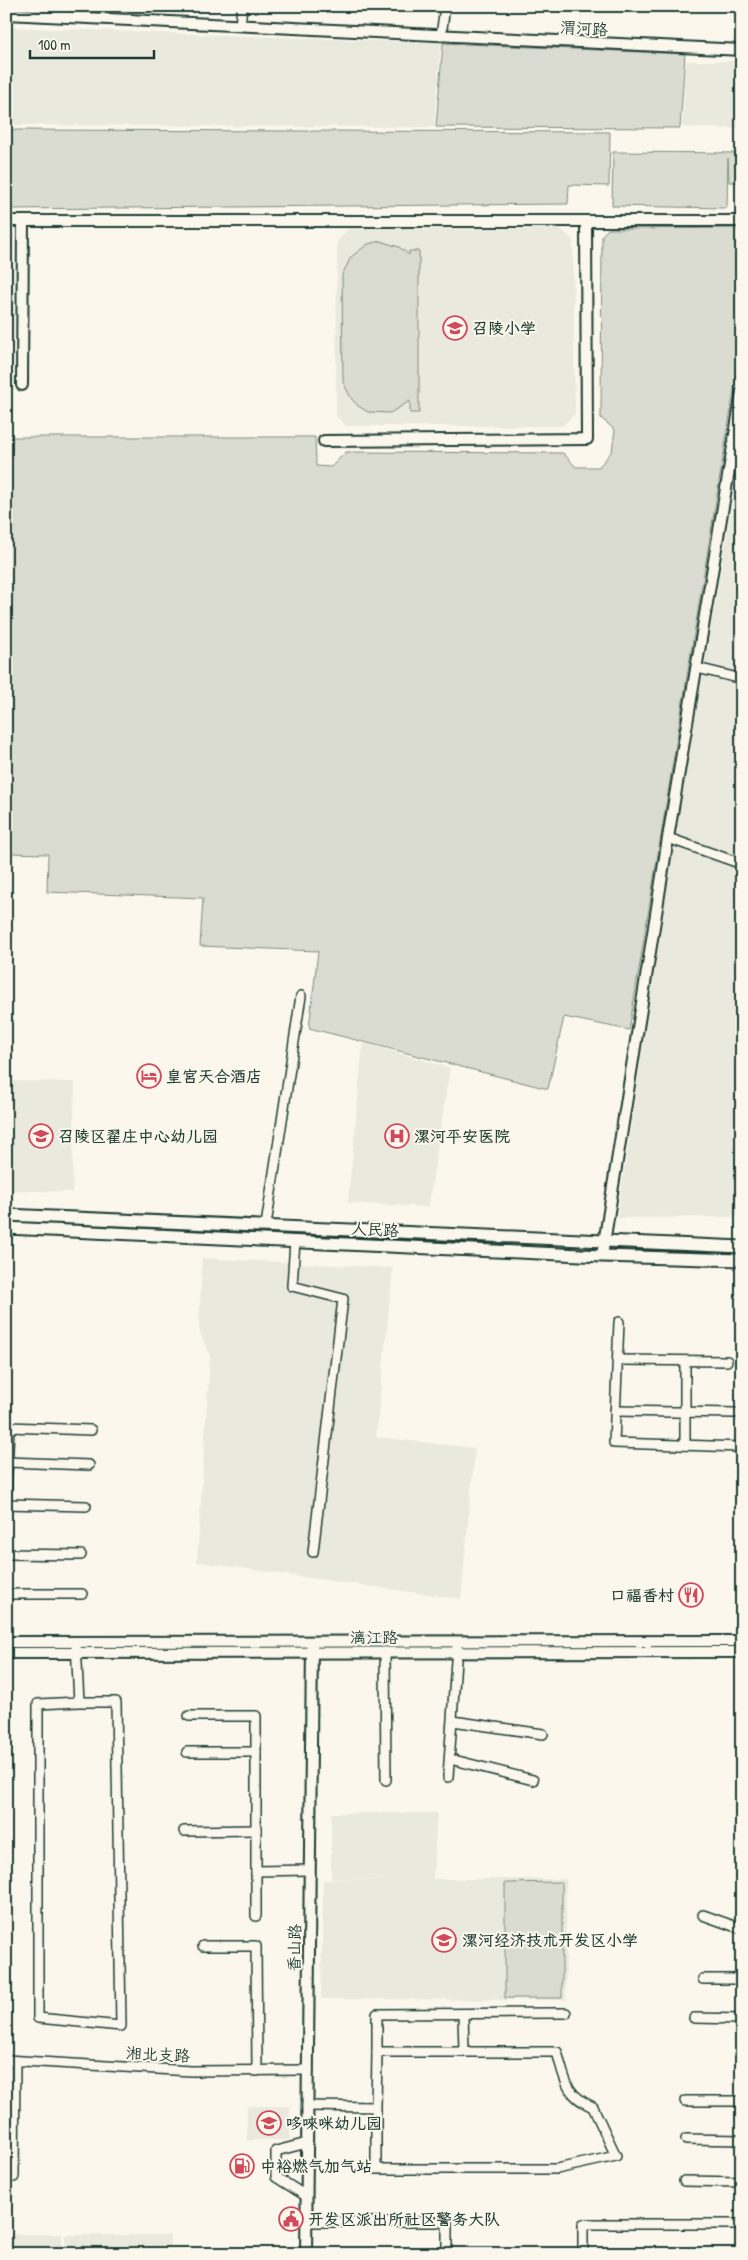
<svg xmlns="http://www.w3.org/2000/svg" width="748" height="2260" font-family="'Patrick Hand','LXGW WenKai TC',sans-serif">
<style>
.built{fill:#eae9de}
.green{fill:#dbdcd1;stroke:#7d8c82}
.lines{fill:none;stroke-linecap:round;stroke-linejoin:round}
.minor-casing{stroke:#1f3d34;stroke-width:12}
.tertiary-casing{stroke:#1f3d34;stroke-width:14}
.secondary-casing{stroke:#1f3d34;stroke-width:15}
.minor{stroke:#fbf7ec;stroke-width:9}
.tertiary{stroke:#fbf7ec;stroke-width:10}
.secondary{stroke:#fbf7ec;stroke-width:11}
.labels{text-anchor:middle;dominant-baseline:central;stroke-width:4;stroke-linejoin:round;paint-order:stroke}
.street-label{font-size:16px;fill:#1f3d34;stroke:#fbf7ec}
.poi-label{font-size:16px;font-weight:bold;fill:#1f3d34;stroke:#fbf7ec;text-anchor:start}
</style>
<rect width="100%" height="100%" fill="#fbf7ec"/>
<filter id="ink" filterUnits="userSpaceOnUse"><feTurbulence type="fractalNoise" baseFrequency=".02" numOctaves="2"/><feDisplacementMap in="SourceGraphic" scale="10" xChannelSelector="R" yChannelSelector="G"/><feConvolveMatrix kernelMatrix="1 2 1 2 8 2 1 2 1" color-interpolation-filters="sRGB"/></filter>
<g filter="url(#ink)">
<g class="built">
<polygon points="6,27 441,43 434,127 6,125"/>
<polygon points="686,61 742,61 742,129 682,127"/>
<polygon points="348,229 562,229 573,241 575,414 562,426 346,426 336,416 337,241"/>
<polygon points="742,447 742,1217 617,1218 675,836"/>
<polygon points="363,1043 450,1068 428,1207 348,1203"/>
<polygon points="10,1081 75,1082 72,1192 7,1190"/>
<polygon points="202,1258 393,1268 376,1437 475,1448 461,1599 197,1562 210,1356 199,1330"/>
<polygon points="331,1813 437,1813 433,1879 566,1879 566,2000 321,1999 323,1880 397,1879 331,1879"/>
<rect x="247" y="2106" width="43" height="34"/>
<rect x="6" y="2234" width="56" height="20"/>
<rect x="65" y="2235" width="105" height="19"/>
</g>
<g class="green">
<polygon points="443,43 685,54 680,128 436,127"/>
<polygon points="6,130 610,132 609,186 569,185 568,204 6,209"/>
<polygon points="613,152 742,153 742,182 729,182 728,158 727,208 612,206"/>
<polygon points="742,228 742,342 629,1030 564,1017 548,1089 309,1028 318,951 200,946 203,898 47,892 48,854 6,853 6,437 315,437 316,466 331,467 346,452 563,453 576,467 599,467 612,451 615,430 601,418 602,235 608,229"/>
<polygon points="380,241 399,247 409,255 409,251 419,251 419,413 410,413 410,401 390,413 368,412 358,406 351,398 343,382 342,275 351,257 368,244"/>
<polygon points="562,1882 562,1998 505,1998 505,1883"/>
</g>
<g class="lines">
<g class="minor-casing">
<g id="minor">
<polyline points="240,26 242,6"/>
<polyline points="441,36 445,6"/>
<polyline points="697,668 742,679"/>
<polyline points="668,838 742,864"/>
<polyline points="266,1225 301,996"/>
<polyline points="295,1241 292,1286 343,1299 313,1552"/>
<polyline points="619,1322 614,1443 742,1447"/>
<polyline points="618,1360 727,1361"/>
<polyline points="615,1411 735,1413"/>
<polyline points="685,1445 685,1361"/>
<polyline points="7,1462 89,1465"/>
<polyline points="6,1499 9,1427 91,1430"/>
<polyline points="6,1504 86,1506"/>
<polyline points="6,1554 81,1555"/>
<polyline points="6,1594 82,1594"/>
<polyline points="76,1643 79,1702 38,1704 38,2018 121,2026 116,1702 79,1702"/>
<polyline points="385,1652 386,1780"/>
<polyline points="189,1716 256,1716 256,1916"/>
<polyline points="453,1721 543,1734"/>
<polyline points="187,1752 256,1752"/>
<polyline points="450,1759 533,1780"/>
<polyline points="448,1777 457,1646"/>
<polyline points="184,1831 256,1830"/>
<polyline points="256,1871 309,1870"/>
<polyline points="703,1915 742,1929"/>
<polyline points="203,1946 256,1946 257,2071"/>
<polyline points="703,1979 742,1979"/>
<polyline points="463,2014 464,2052"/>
<polyline points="694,2018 742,2019"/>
<polyline points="377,2052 377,2014 566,2013"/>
<polyline points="6,2060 191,2071 308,2070"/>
<polyline points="685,2101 742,2101"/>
<path d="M 307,2106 L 376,2107 L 376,2169 L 557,2169 L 616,2156 L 593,2107 C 565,2095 565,2079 557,2052 L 377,2052 L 376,2107"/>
<polyline points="686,2139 742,2140"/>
<polyline points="14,2177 15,2061"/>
<polyline points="684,2181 742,2182"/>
<polyline points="306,2196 276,2177 276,2151 307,2143"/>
<polyline points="306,2222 447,2222 447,2254"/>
<polyline points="583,2254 583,2224 742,2224"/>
</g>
</g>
<g class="tertiary-casing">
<g id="tertiary">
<polyline points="6,14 742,50"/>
<polyline points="6,221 742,221"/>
<polyline points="22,385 23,221"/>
<polyline points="324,441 587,439 586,221"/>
<polyline points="602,1256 668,838 742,392"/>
<polyline points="6,1642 742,1641"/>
<polyline points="6,1653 742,1652"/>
<polyline points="306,2254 312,1645"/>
</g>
</g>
<g class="secondary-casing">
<g id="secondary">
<polyline points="6,1215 742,1247"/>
<polyline points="6,1228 602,1256 742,1260"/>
</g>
</g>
<use href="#minor" class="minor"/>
<use href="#tertiary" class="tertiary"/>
<use href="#secondary" class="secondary"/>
</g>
</g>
<defs>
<g id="school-ring" transform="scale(1.25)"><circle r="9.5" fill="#fbf7ec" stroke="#d1495b" stroke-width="1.5"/><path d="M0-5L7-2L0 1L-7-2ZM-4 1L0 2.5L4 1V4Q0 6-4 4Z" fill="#d1495b"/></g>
<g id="hotel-ring" transform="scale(1.25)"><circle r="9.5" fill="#fbf7ec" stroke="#d1495b" stroke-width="1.5"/><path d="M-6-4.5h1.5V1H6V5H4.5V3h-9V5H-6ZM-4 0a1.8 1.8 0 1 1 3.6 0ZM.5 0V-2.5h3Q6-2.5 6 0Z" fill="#d1495b"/></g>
<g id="hospital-ring" transform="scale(1.25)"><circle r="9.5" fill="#fbf7ec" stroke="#d1495b" stroke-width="1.5"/><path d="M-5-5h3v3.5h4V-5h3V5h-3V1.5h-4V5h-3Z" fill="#d1495b"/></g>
<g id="restaurant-ring" transform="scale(1.25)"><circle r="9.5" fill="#fbf7ec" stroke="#d1495b" stroke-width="1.5"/><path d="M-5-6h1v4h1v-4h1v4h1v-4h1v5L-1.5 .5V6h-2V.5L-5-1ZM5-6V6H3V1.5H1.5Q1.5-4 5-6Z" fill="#d1495b"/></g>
<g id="fuel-ring" transform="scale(1.25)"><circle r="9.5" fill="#fbf7ec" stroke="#d1495b" stroke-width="1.5"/><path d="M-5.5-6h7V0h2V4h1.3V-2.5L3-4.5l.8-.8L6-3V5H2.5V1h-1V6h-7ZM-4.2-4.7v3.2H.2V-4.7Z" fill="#d1495b"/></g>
<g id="civic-ring" transform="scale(1.25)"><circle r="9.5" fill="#fbf7ec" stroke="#d1495b" stroke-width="1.5"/><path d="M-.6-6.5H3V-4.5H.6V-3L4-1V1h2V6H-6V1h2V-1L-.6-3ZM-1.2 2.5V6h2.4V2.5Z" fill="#d1495b"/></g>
</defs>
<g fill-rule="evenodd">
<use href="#school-ring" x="455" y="328"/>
<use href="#hotel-ring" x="149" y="1076"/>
<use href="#school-ring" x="41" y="1136"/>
<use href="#hospital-ring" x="397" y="1136"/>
<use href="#restaurant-ring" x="691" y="1595"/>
<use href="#school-ring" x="444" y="1940"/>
<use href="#school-ring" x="269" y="2123"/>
<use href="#fuel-ring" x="242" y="2166"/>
<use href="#civic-ring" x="291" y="2219"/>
</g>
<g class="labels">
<g class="street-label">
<text transform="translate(584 28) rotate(3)">渭河路</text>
<text transform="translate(375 1229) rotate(3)">人民路</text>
<text x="374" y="1637">漓江路</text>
<text transform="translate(294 1948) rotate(-89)">香山路</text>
<text transform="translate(158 2054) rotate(3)">湘北支路</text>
</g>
<g class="poi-label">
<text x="472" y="328">召陵小学</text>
<text x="166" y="1076">皇宫天合酒店</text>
<text x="58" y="1136">召陵区翟庄中心幼儿园</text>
<text x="414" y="1136">漯河平安医院</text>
<text x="674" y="1595" text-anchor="end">口福香村</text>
<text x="462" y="1940">漯河经济技术开发区小学</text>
<text x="286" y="2123">哆唻咪幼儿园</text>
<text x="260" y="2166">中裕燃气加气站</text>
<text x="308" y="2219">开发区派出所社区警务大队</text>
</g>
</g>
<rect width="748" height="2260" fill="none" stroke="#fbf7ec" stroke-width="25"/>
<rect x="12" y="12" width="723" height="2235" fill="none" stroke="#1f3d34" stroke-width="2" filter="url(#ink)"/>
<path d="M30 50v8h124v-8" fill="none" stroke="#1f3d34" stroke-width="2.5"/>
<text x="38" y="50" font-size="15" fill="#1f3d34" stroke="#fbf7ec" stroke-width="4" paint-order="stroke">100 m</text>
</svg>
